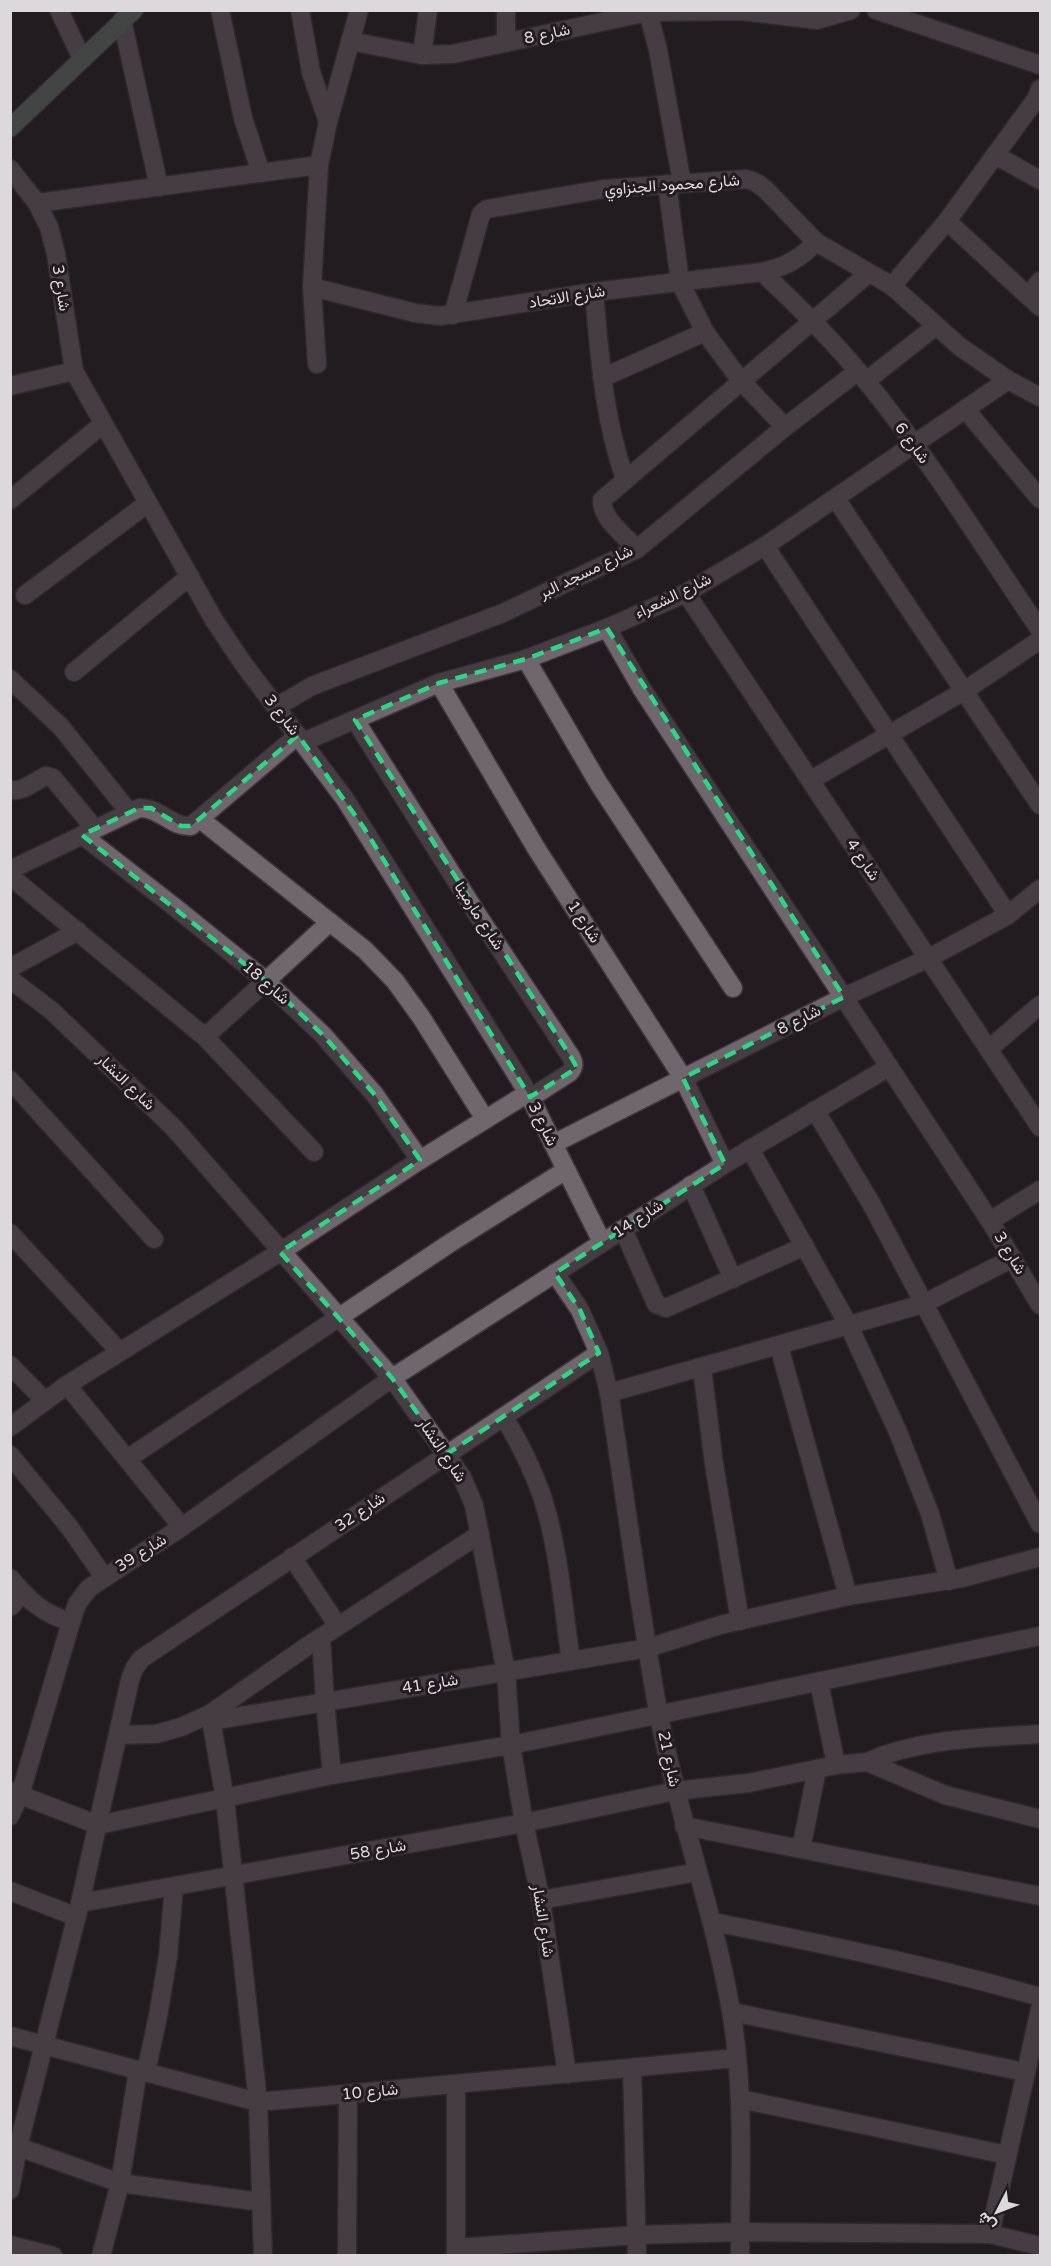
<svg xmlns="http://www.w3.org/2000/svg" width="1051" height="2266" font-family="'Varela Round',Vazirmatn,sans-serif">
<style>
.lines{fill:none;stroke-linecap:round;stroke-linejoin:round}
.street-casing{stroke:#3e383c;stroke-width:21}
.secondary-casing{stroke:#3e383c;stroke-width:21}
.street{stroke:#70666d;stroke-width:18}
.secondary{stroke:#68796f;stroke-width:18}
.marked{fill:none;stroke:#2bd884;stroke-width:4.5;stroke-dasharray:12 8;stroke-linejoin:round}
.labels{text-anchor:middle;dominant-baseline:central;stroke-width:6;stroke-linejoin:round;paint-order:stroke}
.street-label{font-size:16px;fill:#ddd8dc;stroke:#231b21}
</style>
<rect width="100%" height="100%" fill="#231b21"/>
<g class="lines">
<g class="street-casing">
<g id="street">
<polyline points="59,10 82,59"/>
<polyline points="220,10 243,118 261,173"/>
<polyline points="300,10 311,72 328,122"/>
<polyline points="876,10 1040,65"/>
<polyline points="648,12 658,50 682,183"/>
<polyline points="122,20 159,187"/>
<polyline points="350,41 422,55 453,54 648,12 741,11 817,20 851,10"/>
<polyline points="506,43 506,10"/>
<polyline points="422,55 428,10"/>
<polyline points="995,155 1040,180"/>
<polyline points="10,169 37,203 49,227 56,254 74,371 214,620 242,662 345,799 528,1093 602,1242"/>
<polyline points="667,184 680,282 705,332 741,381 785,427"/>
<polyline points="37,203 319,165"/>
<polyline points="947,221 1040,307"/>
<path d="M 762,272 C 799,307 834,341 866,381 C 930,459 983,547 1040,630"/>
<polyline points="892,286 947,221 1036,99 1040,89"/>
<path d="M 312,287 L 415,313 L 440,316 L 594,292 L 762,272 C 785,267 800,259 816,242"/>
<path d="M 594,292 C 600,358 603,415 625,479"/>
<polyline points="1028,296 1040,281"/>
<polyline points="453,315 481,214 487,209 604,189 747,179 757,183 765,189 816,242 892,286 959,346 1008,380 1040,397"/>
<polyline points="317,364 312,287 319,165 328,122 359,10"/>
<polyline points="602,378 705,332"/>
<polyline points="866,381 936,326"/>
<polyline points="10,386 74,371"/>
<polyline points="966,410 1040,499"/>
<polyline points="836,499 1040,805"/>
<polyline points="10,500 103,424"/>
<polyline points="765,546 1008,915"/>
<path d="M 637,549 C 625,536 601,518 602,500 L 869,273"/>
<polyline points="686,593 1040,1127"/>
<polyline points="25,595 148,503"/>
<polyline points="607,628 642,689 990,1221 1040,1305"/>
<polyline points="526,659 599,784 733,988"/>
<polyline points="74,672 190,576"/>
<polyline points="10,679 61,727 129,812"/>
<polyline points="439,683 536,848 683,1078 725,1164"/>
<polyline points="276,707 312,686 503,613 637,549 785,427 858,371"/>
<path d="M 355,720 L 477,914 L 571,1057 C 575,1064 574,1068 569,1073 L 530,1098"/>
<polyline points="303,742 439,683 526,659 607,628 686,593 765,546 1008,380"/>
<polyline points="811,780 964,691 1040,640"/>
<path d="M 10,790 C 24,792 34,781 46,776 L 53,778 L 95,829"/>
<polyline points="200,819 365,950 395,981 421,1017 485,1119"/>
<polyline points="82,835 177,909 266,981 323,1035 375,1095 420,1160"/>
<path d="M 10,870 L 139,808 C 162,808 170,827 191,826 L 298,735"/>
<polyline points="10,876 205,1037 314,1152"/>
<polyline points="10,968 78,931"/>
<polyline points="10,979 52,1011 174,1128 392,1378 462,1477 474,1505 506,1672 511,1745 524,1823 541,1900 567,2074"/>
<polyline points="205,1037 330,922"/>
<polyline points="989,1049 1040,1005"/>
<polyline points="10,1080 154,1239"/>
<polyline points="815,1110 872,1205 1040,1524"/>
<polyline points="553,1144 844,997 929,958 1008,915 1040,889"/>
<polyline points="750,1149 849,1326 898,1432 930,1514 949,1581"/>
<polyline points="691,1185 733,1279"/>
<polyline points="990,1221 1040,1190"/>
<polyline points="623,1229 656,1304 666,1308 805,1246"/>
<polyline points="10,1233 120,1352"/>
<path d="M 555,1273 L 580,1310 L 599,1353 L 609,1393 C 626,1500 639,1609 659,1716 C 678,1816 714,1911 731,2011 C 745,2091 740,2174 740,2256"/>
<polyline points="779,1346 848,1596"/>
<polyline points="10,1365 45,1401"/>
<polyline points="702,1368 714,1464 740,1621"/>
<polyline points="67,1385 182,1527"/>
<polyline points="609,1393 923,1304 1013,1258"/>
<path d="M 504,1417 C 519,1442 532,1468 542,1496 C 559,1548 563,1607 571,1661"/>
<polyline points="10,1427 67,1385 280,1252 420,1160 528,1093"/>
<polyline points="10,1455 70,1528 104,1577"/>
<polyline points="127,1459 450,1243 566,1170"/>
<polyline points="292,1557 338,1626"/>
<path d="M 10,1578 C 30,1601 41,1613 71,1622"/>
<polyline points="10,1607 24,1593"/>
<polyline points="321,1637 325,1701 332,1775"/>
<polyline points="819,1682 836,1765"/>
<polyline points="210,1714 225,1799 258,2102 263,2256"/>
<polyline points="211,1721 648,1648 720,1625 848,1596 962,1578 1040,1557"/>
<polyline points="118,1735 156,1734 181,1727 210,1714 306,1647 480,1534"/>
<path d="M 867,1762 C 921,1738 982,1738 1040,1734"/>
<polyline points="10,1791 98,1825 332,1775 511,1745 1040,1636"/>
<polyline points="10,1816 20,1795 71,1622 77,1604 89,1588 182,1527 392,1378 725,1164 889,1067"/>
<polyline points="684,1826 1040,1896"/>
<polyline points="801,1849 817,1769"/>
<polyline points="10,1891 77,1917"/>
<polyline points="541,1900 698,1872"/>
<polyline points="80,1903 524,1823 675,1791 748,1783 836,1765 867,1762 945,1795 1040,1819"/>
<path d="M 713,1922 C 823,1944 932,1966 1040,1997"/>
<polyline points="732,2012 1025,2072"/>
<polyline points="10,2036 258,2102 737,2058"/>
<polyline points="632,2068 637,2256"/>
<polyline points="146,2072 158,2016 168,1956 174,1887"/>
<polyline points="740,2099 1007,2155"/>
<polyline points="10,2144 120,2183 261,2202"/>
<polyline points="10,2190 18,2147 80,1903 130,1680 134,1669 141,1659 599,1353"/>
<polyline points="990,2234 1040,2009"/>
<polyline points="10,2245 53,2256"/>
<polyline points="456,2248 636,2235 740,2232 990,2234 1040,2246"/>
<polyline points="101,2256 120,2183 138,2070"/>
<polyline points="347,2256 348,2094"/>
<polyline points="456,2256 456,2084"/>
</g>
</g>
<g class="secondary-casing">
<polyline id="secondary" points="10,128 134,10"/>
</g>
<use href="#street" class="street"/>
<use href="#secondary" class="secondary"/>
</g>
<path d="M0 0H1051V2266H0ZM 607,628 L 844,997 L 683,1078 L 725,1164 L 555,1273 L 580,1310 L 599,1353 L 447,1454 L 392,1378 L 280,1252 L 420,1160 L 375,1095 L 323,1035 L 266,981 L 82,835 L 139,808 L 151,808 L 181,826 L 191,826 L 298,735 L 364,828 L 530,1097 L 577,1068 L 571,1057 L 355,720 L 439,683 L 526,659 Z" fill="#231b21" fill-opacity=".55" fill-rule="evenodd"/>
<path class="marked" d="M 607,628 L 844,997 L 683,1078 L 725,1164 L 555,1273 L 580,1310 L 599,1353 L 447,1454 L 392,1378 L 280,1252 L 420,1160 L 375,1095 L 323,1035 L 266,981 L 82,835 L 139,808 L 151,808 L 181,826 L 191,826 L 298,735 L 364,828 L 530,1097 L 577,1068 L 571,1057 L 355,720 L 439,683 L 526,659 Z"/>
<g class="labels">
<g class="street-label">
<text transform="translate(547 34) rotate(-12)">شارع 8</text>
<text transform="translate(672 185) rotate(-4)">شارع محمود الجنزاوي</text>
<text transform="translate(61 288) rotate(81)">شارع 3</text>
<text transform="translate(567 297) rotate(-9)">شارع الاتحاد</text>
<text transform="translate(912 443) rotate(54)">شارع 6</text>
<text transform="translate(586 572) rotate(-26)">شارع مسجد البر</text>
<text transform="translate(673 596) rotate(-26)">شارع الشعراء</text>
<text transform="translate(282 715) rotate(52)">شارع 3</text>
<text transform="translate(863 860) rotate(56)">شارع 4</text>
<text transform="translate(479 916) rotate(57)">شارع مارمينا</text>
<text transform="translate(584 922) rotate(57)">شارع 1</text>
<text transform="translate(266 983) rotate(41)">شارع 18</text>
<text transform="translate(799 1020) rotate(-27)">شارع 8</text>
<text transform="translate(126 1082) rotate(44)">شارع النشار</text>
<text transform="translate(543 1124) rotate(64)">شارع 3</text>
<text transform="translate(638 1219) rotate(-33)">شارع 14</text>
<text transform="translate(1010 1253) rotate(59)">شارع 3</text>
<text transform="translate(442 1450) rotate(56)">شارع النشار</text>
<text transform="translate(360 1512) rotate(-34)">شارع 32</text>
<text transform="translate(141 1553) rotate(-32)">شارع 39</text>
<text transform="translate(430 1684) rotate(-9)">شارع 41</text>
<text transform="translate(669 1759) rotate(78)">شارع 21</text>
<text transform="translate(378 1850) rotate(-10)">شارع 58</text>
<text transform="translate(543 1921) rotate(81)">شارع النشار</text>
<text transform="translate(370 2092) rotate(-5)">شارع 10</text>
</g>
</g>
<rect width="1051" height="2266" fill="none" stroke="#ddd8dc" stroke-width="24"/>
<g transform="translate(997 2212) rotate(228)" stroke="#231b21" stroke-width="4.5" paint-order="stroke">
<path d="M0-4.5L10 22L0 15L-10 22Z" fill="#ddd8dc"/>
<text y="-9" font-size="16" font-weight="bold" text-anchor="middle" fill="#ddd8dc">ش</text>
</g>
</svg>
